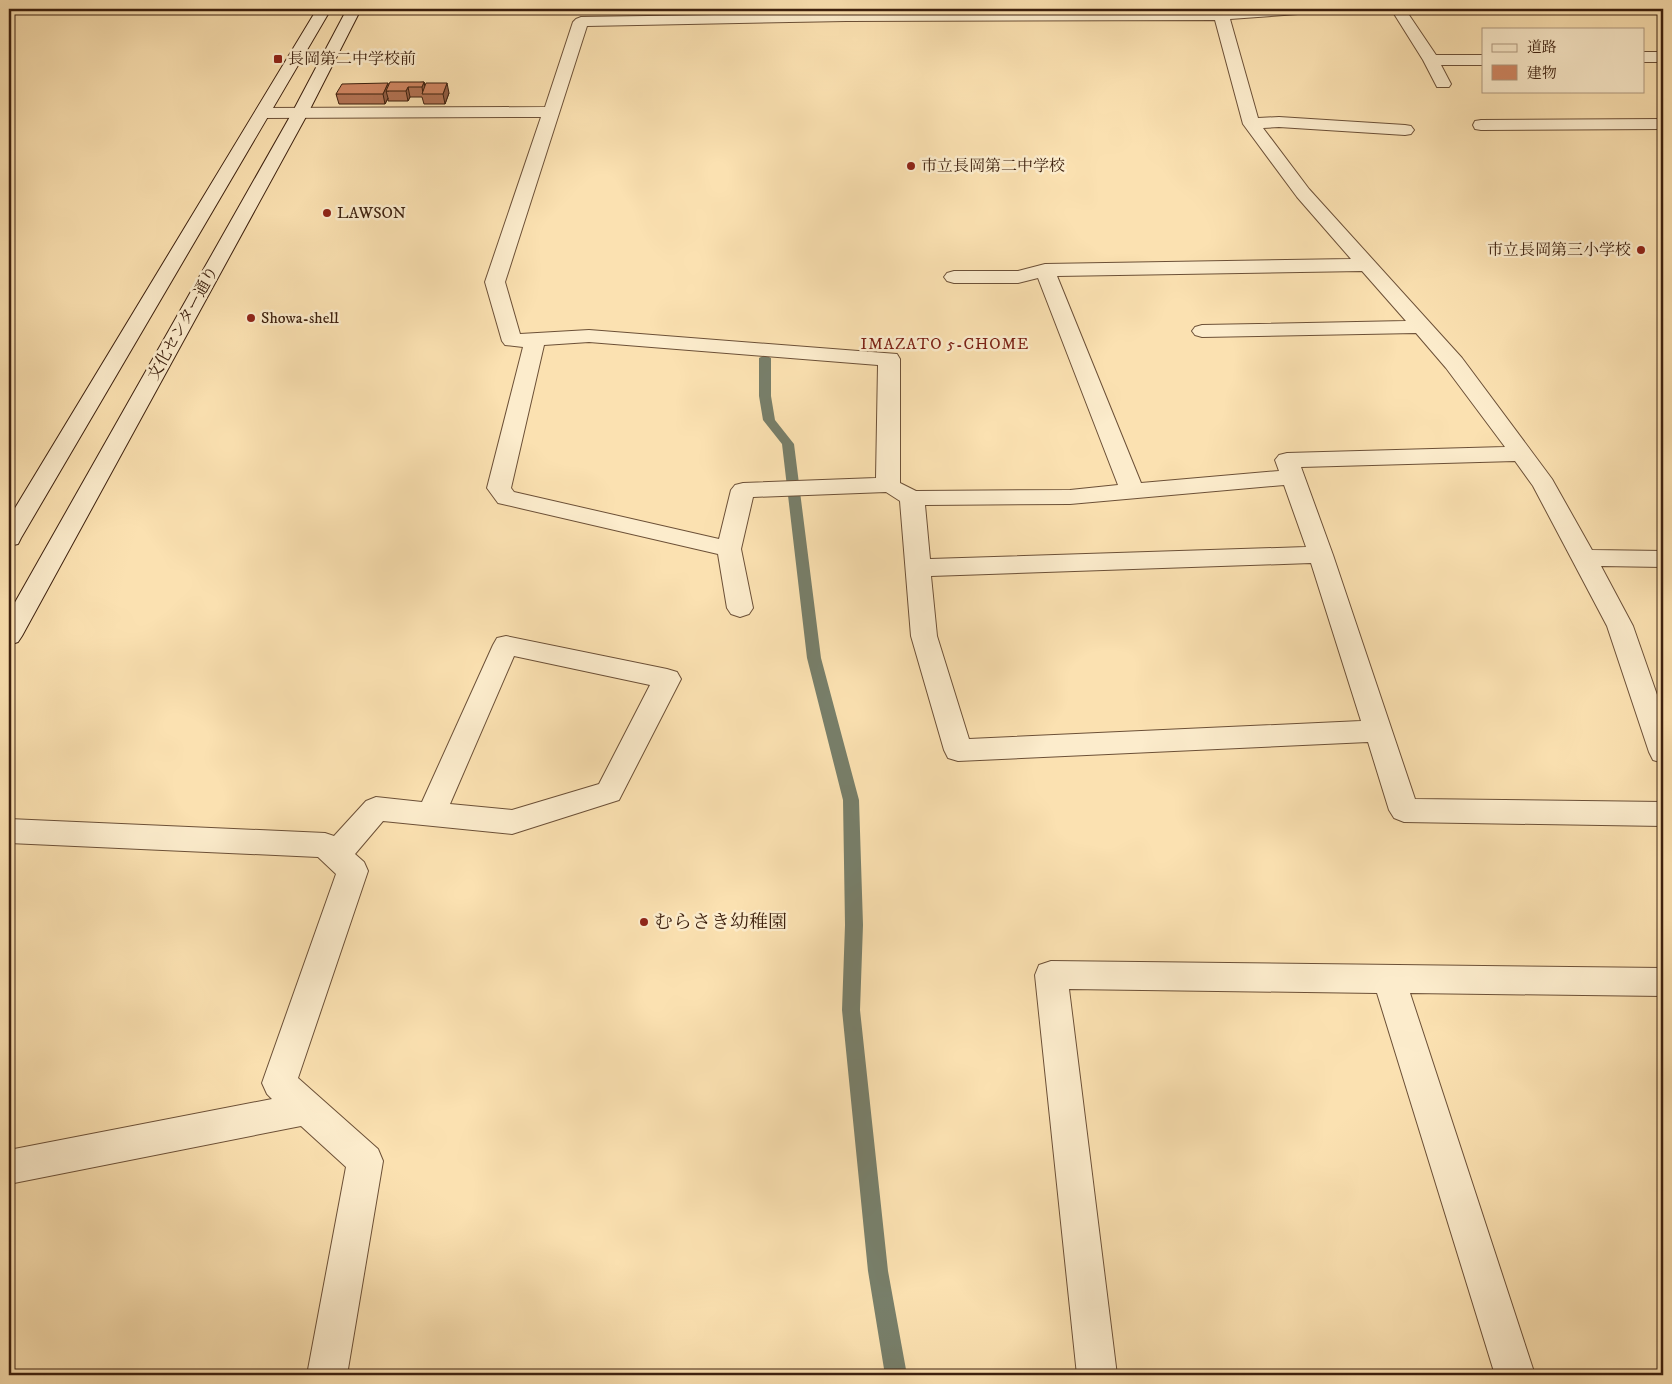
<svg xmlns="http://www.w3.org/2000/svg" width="1672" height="1384" font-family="'IM FELL DW Pica','Noto Serif JP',serif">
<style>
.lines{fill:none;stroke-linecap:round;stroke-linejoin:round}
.stream{fill:#787f6a;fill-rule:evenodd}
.street-casing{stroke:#6c5037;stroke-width:2}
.secondary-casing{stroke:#3d200e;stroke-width:2}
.street{fill:#fceccc;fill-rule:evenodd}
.secondary{fill:#fceccc;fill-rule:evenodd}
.wall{fill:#b47455;stroke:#3d200e}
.shaded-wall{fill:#925e45;stroke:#3d200e}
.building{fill:#d18763;stroke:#3d200e}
.poi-dot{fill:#8f2418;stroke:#fceccc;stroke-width:2}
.labels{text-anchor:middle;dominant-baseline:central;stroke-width:5;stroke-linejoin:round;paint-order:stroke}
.far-poi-label{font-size:16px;fill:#3d200e;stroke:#fceccc;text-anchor:start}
.far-street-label{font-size:16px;fill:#3d200e;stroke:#fceccc}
.far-neighbourhood-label{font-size:16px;letter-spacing:1px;fill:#7a1f14;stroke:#fceccc}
.poi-label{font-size:19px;fill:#3d200e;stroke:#fceccc;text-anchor:start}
</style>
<rect width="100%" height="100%" fill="#fbe1b1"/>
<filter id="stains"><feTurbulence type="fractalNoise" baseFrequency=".004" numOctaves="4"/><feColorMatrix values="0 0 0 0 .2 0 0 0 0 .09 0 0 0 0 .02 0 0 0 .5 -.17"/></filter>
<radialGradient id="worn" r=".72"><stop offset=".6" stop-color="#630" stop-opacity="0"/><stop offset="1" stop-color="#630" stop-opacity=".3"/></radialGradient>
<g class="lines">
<polygon class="stream" points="765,355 771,358 771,396 775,420 794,444 821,658 859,800 863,925 860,1010 888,1271 907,1375 885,1375 868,1271 842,1010 845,925 843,800 807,658 782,444 763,420 759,396 759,358"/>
<g class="street-casing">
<g id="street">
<path d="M 1213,9 L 1319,9 L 1317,12 L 1312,13 L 1230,19 L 1258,118 L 1279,117 L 1405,125 L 1411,126 L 1414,130 L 1411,134 L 1405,135 L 1279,127 L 1263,128 L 1309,189 L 1462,358 L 1552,479 L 1592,550 L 1663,551 L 1663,567 L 1601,566 L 1633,626 L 1663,712 L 1663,763 L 1653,760 L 1649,752 L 1607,626 L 1533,486 L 1515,461 L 1301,467 L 1333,555 L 1415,799 L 1663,802 L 1663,826 L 1404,822 L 1394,818 L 1389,810 L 1368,742 L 958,761 L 948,758 L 944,750 L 911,636 L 900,501 L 886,492 L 753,497 L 741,549 L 753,608 L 749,614 L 740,617 L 731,614 L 727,608 L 718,554 L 498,503 L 487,488 L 523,347 L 505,345 L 502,341 L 485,282 L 541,117 L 264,118 L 258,117 L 256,113 L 258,109 L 264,108 L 545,107 L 573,22 L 576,19 L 581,17 L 846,13 L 1213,11 ZM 1215,20 L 1243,124 L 1297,197 L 1351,259 L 1045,264 L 1018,271 L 954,271 L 947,273 L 944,277 L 947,281 L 954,283 L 1018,283 L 1038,278 L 1118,485 L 1070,490 L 916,491 L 900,483 L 900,359 L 897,354 L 589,330 L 520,334 L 505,282 L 587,26 L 846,21 ZM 1362,271 L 1406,321 L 1202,325 L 1195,327 L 1192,331 L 1195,335 L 1202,337 L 1416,333 L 1446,368 L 1505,447 L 1287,453 L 1279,455 L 1275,460 L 1279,471 L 1141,483 L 1057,276 ZM 589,342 L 878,365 L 876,478 L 743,483 L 735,485 L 731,490 L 719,539 L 514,492 L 511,488 L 544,345 ZM 1284,485 L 1306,547 L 930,559 L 925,505 L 1070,504 ZM 1311,563 L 1361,721 L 969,739 L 937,636 L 931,576 Z"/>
<polygon points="1391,9 1405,9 1436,55 1483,55 1483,65 1441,65 1451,84 1449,87 1437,87 1423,60"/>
<rect x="1643" y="52" width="20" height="10"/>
<polygon points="1663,119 1663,129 1481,130 1475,129 1473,125 1475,121 1481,120"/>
<path d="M 506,636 L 667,669 L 677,672 L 681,679 L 619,800 L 512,834 L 383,821 L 355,854 L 364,862 L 368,871 L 298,1078 L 378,1149 L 383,1161 L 347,1375 L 307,1375 L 346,1167 L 301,1126 L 9,1184 L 9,1150 L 272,1099 L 267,1094 L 262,1083 L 336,874 L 318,857 L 9,843 L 9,819 L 325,833 L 334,836 L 366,801 L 376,797 L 422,802 L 493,645 L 497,638 ZM 514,656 L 650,685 L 599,784 L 512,810 L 450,804 Z"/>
<polygon points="1051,961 1663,968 1663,996 1410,993 1535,1375 1495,1375 1377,993 1069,989 1117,1375 1077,1375 1035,975 1039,965"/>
</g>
</g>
<g class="secondary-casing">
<g id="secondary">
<polygon points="317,9 331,9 21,538 18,544 9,546 9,518"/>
<polygon points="347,9 361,9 308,113 22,636 18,642 9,645 9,613 292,113"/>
</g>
</g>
<use href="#street" class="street"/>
<use href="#secondary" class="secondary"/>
</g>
<polygon class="wall" points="424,82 425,86 449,93 445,104 424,104 422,97 410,97 408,101 388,101 388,98 385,104 339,104 336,94 388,86"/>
<g class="shaded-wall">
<polygon points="424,82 426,92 423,94 422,87"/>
<polygon points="388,83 389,91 386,91 388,98 385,104 383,94"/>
<polygon points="447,83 449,93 445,104 443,94"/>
<polygon points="408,87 410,97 408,101 406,91"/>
</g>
<g class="building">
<polygon points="390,82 424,82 422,87 408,87 406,91 386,91"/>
<polygon points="388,83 383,94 336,94 342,84"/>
<polygon points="426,83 447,83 443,94 422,94"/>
</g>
<g class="poi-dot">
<rect x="273" y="54" width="10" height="10" rx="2.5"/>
<circle cx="911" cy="166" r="5"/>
<circle cx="327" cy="213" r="5"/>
<circle cx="1641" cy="250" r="5"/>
<circle cx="251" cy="318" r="5"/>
<circle cx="644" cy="922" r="5"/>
</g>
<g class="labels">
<g class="far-poi-label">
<text x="288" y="59">長岡第二中学校前</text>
<text x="921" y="166">市立長岡第二中学校</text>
<text x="337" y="213">LAWSON</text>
<text x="1631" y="250" text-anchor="end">市立長岡第三小学校</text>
<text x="261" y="318">Showa-shell</text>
</g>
<g class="far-street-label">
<text transform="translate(183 323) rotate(-61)">文化センター通り</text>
</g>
<g class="far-neighbourhood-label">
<text x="945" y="344">IMAZATO 5-CHOME</text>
</g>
<g class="poi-label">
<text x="654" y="922">むらさき幼稚園</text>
</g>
</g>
<rect width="1672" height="1384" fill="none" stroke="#fbe1b1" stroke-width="30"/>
<rect x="10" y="10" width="1652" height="1364" fill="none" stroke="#3d200e" stroke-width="2.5"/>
<rect x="15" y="15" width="1642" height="1354" fill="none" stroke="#3d200e"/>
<rect x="1482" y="28" width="162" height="65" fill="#fceccc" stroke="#b09a80"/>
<rect x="1492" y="44" width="25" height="8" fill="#fceccc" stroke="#b09a80"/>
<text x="1527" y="52" font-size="15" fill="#3d200e">道路</text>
<rect x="1492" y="65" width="25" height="15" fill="#d18763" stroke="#b09a80"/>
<text x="1527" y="78" font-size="15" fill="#3d200e">建物</text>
<rect width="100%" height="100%" filter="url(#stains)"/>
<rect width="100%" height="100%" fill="url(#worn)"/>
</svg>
